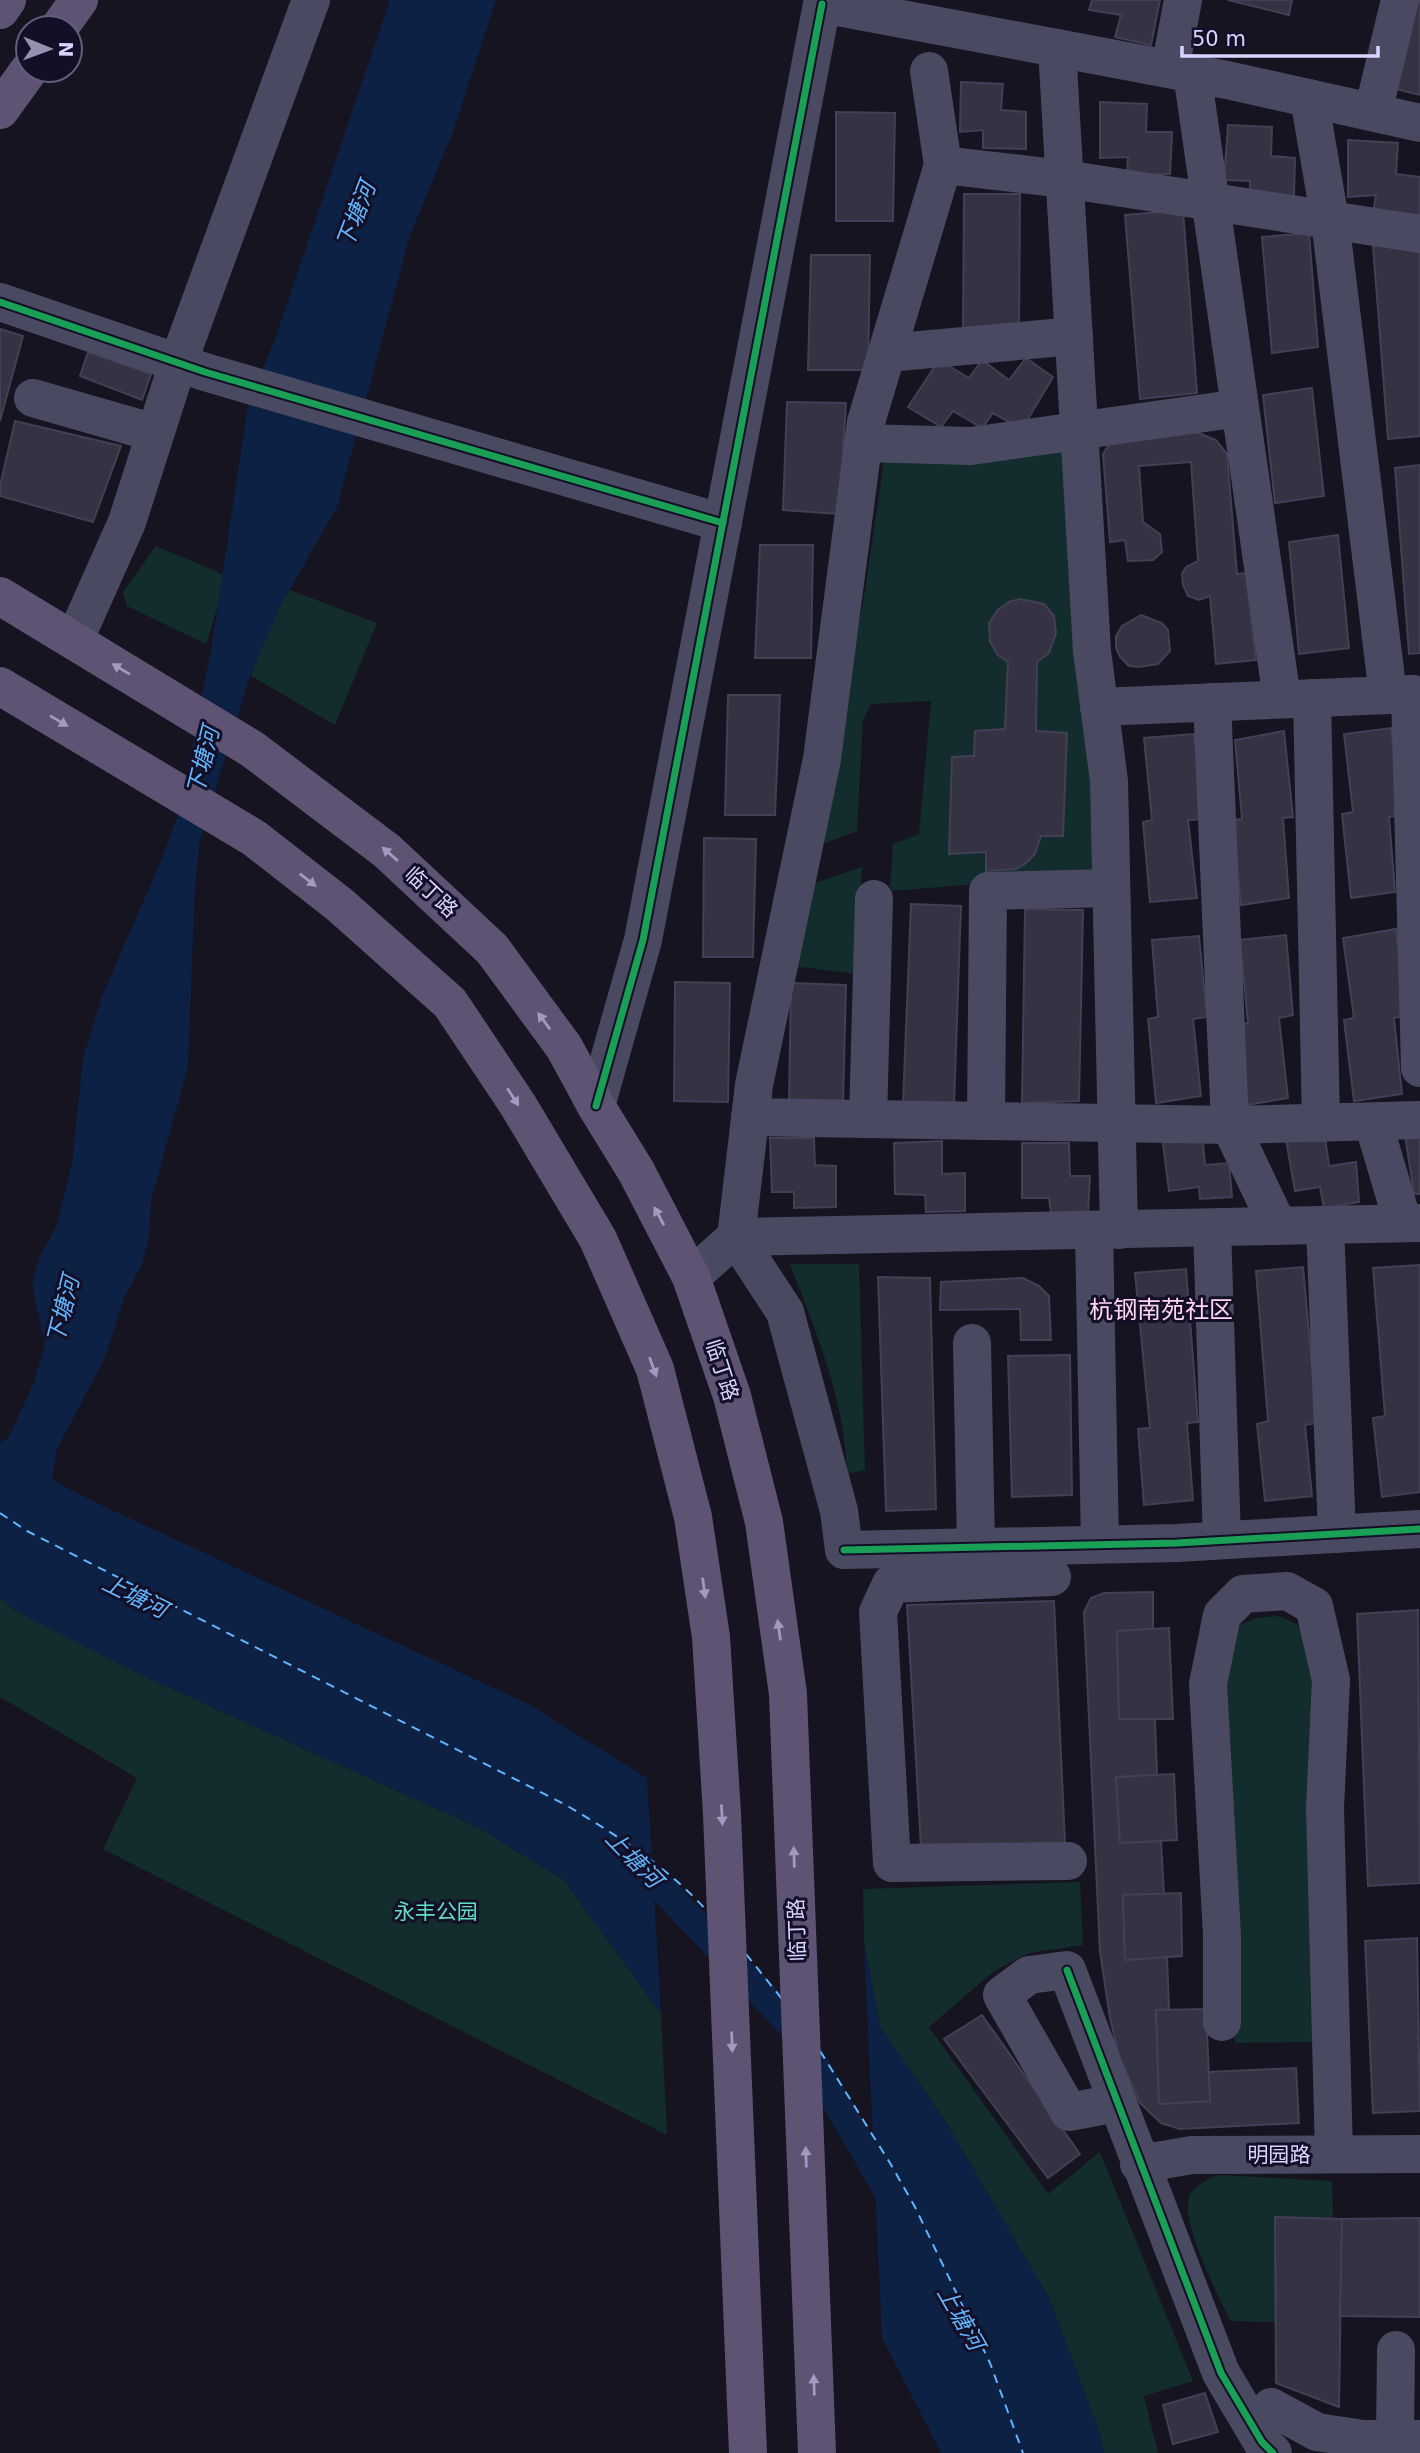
<svg xmlns="http://www.w3.org/2000/svg" width="1420" height="2453" font-family="'DejaVu Sans','Noto Sans SC',sans-serif">
<style>
.green{fill:#132c2d}
.water{fill:#0d2144}
.lines{fill:none;stroke-linecap:round;stroke-linejoin:round}
.canal{stroke:#0d2144;stroke-width:28}
.ferry{stroke:#62b6ff;stroke-width:2;stroke-dasharray:9 7;stroke-linecap:butt}
.building{fill:#343243;stroke:#433f54;stroke-width:2}
.minor{stroke:#4a4962;stroke-width:38}
.major{stroke:#5e5373;stroke-width:38}
.cycleway-casing{stroke:#130f26;stroke-width:11}
.cycleway{stroke:#1a9f57;stroke-width:7}
.oneway{fill:#a29ac0}
.labels{text-anchor:middle;dominant-baseline:central;stroke-width:6;stroke-linejoin:round;paint-order:stroke}
.street-label{font-size:21px;fill:#d9d4ff;stroke:#130f26}
.park-label{font-size:21px;fill:#5fe0c0;stroke:#130f26}
.water-label{font-size:23px;font-style:italic;fill:#62b6ff;stroke:#130f26}
.quarter-label{font-size:24px;fill:#ffd6f0;stroke:#130f26}
</style>
<rect width="100%" height="100%" fill="#161421"/>
<g class="green">
<polygon points="1066,451 1096,779 1096,875 890,891 893,844 919,834 931,701 871,704 863,720 857,831 815,847 864,597 884,461"/>
<polygon points="156,546 227,576 206,644 127,606 123,592"/>
<polygon points="277,585 377,623 335,725 251,676"/>
<polygon points="862,867 856,974 793,966 812,884"/>
<path d="M 790,1264 L 859,1264 L 865,1470 L 847,1474 C 845,1400 816,1332 790,1264 Z"/>
<polygon points="0,1599 16,1611 146,1677 479,1828 564,1880 661,2014 667,2135 103,1849 137,1778 0,1697"/>
<polygon points="1279,1616 1298,1625 1309,1653 1314,1680 1313,2042 1235,2043 1222,1690 1233,1629 1255,1618"/>
<polygon points="1080,1882 1083,1945 1029,1953 994,1971 929,2027 1048,2194 1100,2152 1193,2381 1144,2396 1158,2453 1104,2453 1099,2431 1049,2298 944,2119 880,2027 864,1942 863,1889"/>
<path d="M 1218,2175 L 1332,2181 L 1333,2218 L 1275,2218 L 1275,2322 L 1230,2321 C 1219,2295 1176,2217 1191,2193 C 1196,2184 1209,2179 1218,2175 Z"/>
</g>
<g class="water">
<polygon points="390,0 496,0 453,132 410,235 337,507 280,607 249,679 200,840 195,884 188,1066 151,1201 149,1236 141,1267 125,1295 105,1358 57,1449 52,1479 80,1495 528,1704 647,1778 661,2014 564,1880 479,1828 146,1677 16,1611 0,1599 0,1443 8,1438 33,1385 45,1345 32,1285 39,1258 57,1225 72,1164 83,1059 102,996 161,861 179,812 211,650 248,406 275,339"/>
<polygon points="864,1942 880,2027 944,2119 1049,2298 1099,2431 1104,2453 941,2453 882,2338"/>
</g>
<g class="lines">
<polyline class="canal" points="626,1850 792,2026 893,2200"/>
<g class="ferry">
<path d="M 0,1513 L 27,1531 L 566,1805 C 616,1835 668,1867 707,1911"/>
<polyline points="746,1954 782,1999"/>
<polyline points="820,2051 890,2163 915,2207 990,2363 1023,2453"/>
</g>
</g>
<g class="building">
<polygon points="1092,0 1160,0 1151,45 1115,37 1121,15 1089,10"/>
<polygon points="1228,0 1292,0 1289,15"/>
<polygon points="1416,0 1420,0 1420,95 1392,88"/>
<polygon points="961,82 1003,84 1001,110 1026,112 1026,149 983,148 983,130 960,132"/>
<polygon points="1100,102 1147,104 1146,132 1172,132 1170,174 1127,175 1128,157 1100,158"/>
<polygon points="836,112 895,113 893,221 836,221"/>
<polygon points="1228,125 1272,127 1271,156 1295,158 1294,197 1250,199 1250,181 1224,180"/>
<polygon points="1348,140 1398,143 1396,174 1420,177 1420,215 1373,214 1376,195 1348,197"/>
<polygon points="964,194 1020,194 1019,333 963,332"/>
<polygon points="1183,210 1197,393 1140,399 1125,215"/>
<polygon points="1309,233 1318,347 1272,353 1262,237"/>
<polygon points="1420,243 1420,436 1388,439 1373,246"/>
<polygon points="811,255 870,255 868,370 808,370"/>
<polygon points="0,329 23,336 0,421"/>
<polygon points="88,352 151,374 142,400 80,376"/>
<polygon points="1026,358 1053,377 1022,429 993,413 982,428 953,411 941,427 908,407 939,360 969,378 982,360 1009,380"/>
<polygon points="1312,388 1324,496 1275,503 1263,395"/>
<polygon points="787,402 846,403 839,514 783,510"/>
<polygon points="15,421 121,446 93,522 0,496 0,486"/>
<polygon points="1196,432 1216,440 1227,454 1237,574 1246,573 1256,660 1216,664 1210,596 1199,600 1188,596 1183,585 1182,574 1186,567 1198,561 1191,462 1139,466 1143,522 1160,534 1162,552 1153,560 1128,561 1125,540 1110,542 1103,454 1110,443"/>
<polygon points="1420,465 1420,653 1409,654 1395,468"/>
<polygon points="1338,535 1349,648 1299,654 1289,542"/>
<polygon points="760,545 813,545 811,658 755,658"/>
<polygon points="1020,599 1044,604 1054,616 1056,633 1049,653 1037,662 1036,731 1067,733 1063,836 1041,836 1035,854 1025,864 1016,869 986,871 986,852 949,854 952,757 974,756 975,731 1005,729 1008,662 998,655 990,642 989,623 998,610 1009,602"/>
<polygon points="1141,615 1162,623 1168,630 1170,651 1158,664 1139,667 1129,666 1120,657 1116,648 1116,636 1122,626"/>
<polygon points="728,695 780,695 775,815 725,815"/>
<polygon points="1391,728 1402,815 1389,817 1395,892 1351,898 1342,814 1353,812 1344,734"/>
<polygon points="1284,731 1293,817 1283,818 1289,898 1241,905 1232,820 1242,819 1235,740"/>
<polygon points="1194,734 1204,819 1188,820 1197,898 1150,902 1143,822 1152,820 1144,738"/>
<polygon points="704,838 756,839 753,957 703,957"/>
<polygon points="911,904 961,906 954,1104 903,1103"/>
<polygon points="1025,909 1083,910 1079,1101 1022,1103"/>
<polygon points="1396,929 1406,1016 1394,1018 1402,1094 1354,1101 1344,1020 1354,1018 1343,938"/>
<polygon points="1286,935 1293,1015 1279,1018 1288,1098 1241,1106 1232,1024 1248,1023 1240,940"/>
<polygon points="1199,936 1207,1017 1193,1019 1201,1096 1156,1103 1148,1019 1158,1017 1152,940"/>
<polygon points="675,982 730,983 728,1102 674,1101"/>
<polygon points="791,983 846,985 843,1104 789,1103"/>
<polygon points="1324,1130 1329,1166 1356,1162 1359,1202 1324,1208 1320,1187 1295,1191 1285,1134"/>
<polygon points="1202,1132 1205,1165 1229,1163 1232,1197 1200,1199 1199,1187 1169,1191 1162,1136"/>
<polygon points="1420,1133 1420,1194 1414,1194 1405,1135"/>
<polygon points="770,1138 814,1138 815,1165 836,1166 836,1207 794,1208 794,1192 772,1192"/>
<polygon points="942,1141 942,1174 965,1173 965,1211 926,1212 925,1195 895,1194 894,1143"/>
<polygon points="1022,1143 1069,1143 1070,1176 1090,1176 1088,1213 1051,1213 1049,1198 1022,1198"/>
<polygon points="1420,1265 1420,1492 1382,1497 1373,1418 1385,1416 1373,1268"/>
<polygon points="1303,1267 1317,1423 1305,1425 1312,1496 1265,1501 1257,1424 1268,1421 1256,1271"/>
<polygon points="1186,1269 1198,1422 1187,1423 1193,1500 1144,1505 1138,1429 1150,1428 1135,1273"/>
<polygon points="878,1277 930,1278 936,1509 886,1511"/>
<polygon points="1023,1278 1039,1286 1049,1296 1051,1340 1021,1340 1020,1309 940,1310 941,1282"/>
<polygon points="1070,1355 1072,1495 1012,1497 1008,1356"/>
<polygon points="1153,1592 1153,1629 1117,1631 1119,1719 1155,1719 1157,1775 1116,1777 1120,1843 1161,1841 1164,1894 1123,1895 1125,1960 1167,1957 1169,2009 1156,2010 1159,2104 1210,2101 1208,2072 1296,2068 1299,2123 1180,2129 1161,2123 1140,2103 1119,2057 1110,2018 1100,1952 1084,1612 1091,1598 1104,1593"/>
<polygon points="1054,1601 1065,1844 921,1847 907,1605"/>
<polygon points="1418,1610 1420,1883 1368,1886 1357,1614"/>
<polygon points="1169,1628 1173,1719 1119,1719 1117,1631"/>
<polygon points="1174,1774 1177,1840 1120,1843 1116,1777"/>
<polygon points="1181,1893 1182,1956 1125,1960 1123,1895"/>
<polygon points="1417,1938 1420,2111 1373,2113 1365,1941"/>
<polygon points="1206,2009 1210,2101 1159,2104 1156,2010"/>
<polygon points="982,2015 1080,2154 1048,2178 944,2039"/>
<polygon points="1275,2217 1342,2219 1339,2407 1276,2383"/>
<polygon points="1420,2218 1420,2317 1340,2316 1342,2219"/>
<polygon points="1205,2393 1218,2432 1173,2444 1163,2405"/>
</g>
<g class="lines">
<g class="minor">
<polyline points="1057,48 1092,651 1109,781 1119,1230"/>
<polyline points="1170,69 1183,0"/>
<polyline points="929,71 943,165"/>
<polyline points="1192,73 1282,699"/>
<polyline points="1309,98 1330,220 1388,695"/>
<polyline points="1373,112 1400,0"/>
<polyline points="1420,234 1064,179 943,165 866,422 822,759 754,1085 736,1237 785,1312 839,1511 844,1550 1177,1543 1420,1529"/>
<polyline points="0,302 205,372 723,523"/>
<polyline points="887,353 1074,336"/>
<polyline points="33,398 155,433"/>
<polyline points="863,443 971,446 1240,408"/>
<polyline points="74,641 127,522 178,363 311,0"/>
<polyline points="1410,694 1420,1068"/>
<polyline points="1312,698 1321,1123"/>
<polyline points="1212,702 1230,1125 1278,1226"/>
<polyline points="1099,707 1414,694"/>
<polyline points="596,1106 643,940 822,4 1227,80 1420,123"/>
<polyline points="750,1117 1230,1125 1420,1120"/>
<polyline points="868,1119 874,899"/>
<polyline points="986,1121 988,891 1111,888"/>
<polyline points="1373,1122 1403,1223"/>
<polyline points="1325,1225 1337,1534"/>
<polyline points="1212,1228 1222,1540"/>
<polyline points="1094,1231 1100,1544"/>
<polyline points="691,1277 736,1237 1420,1223"/>
<polyline points="972,1343 976,1547"/>
<polyline points="1052,1577 891,1584 878,1612 892,1863 1068,1861"/>
<polyline points="1222,2022 1222,1935 1208,1684 1222,1615 1243,1594 1287,1591 1314,1606 1331,1680 1325,1808 1334,2154"/>
<polyline points="1116,2103 1069,2112 1002,1995 1029,1975 1067,1970 1221,2373 1262,2442 1273,2453"/>
<polyline points="1139,2164 1192,2155 1420,2154"/>
<polyline points="1271,2407 1317,2432 1363,2439 1420,2439"/>
<polyline points="1395,2439 1396,2350"/>
</g>
<g class="major">
<polyline points="0,10 7,0"/>
<polyline points="59,28 79,0"/>
<polyline points="0,110 29,70"/>
<polyline points="0,596 252,749 387,851 492,949 564,1047 596,1106 636,1171 691,1277 732,1396 764,1522 788,1694 817,2453"/>
<polyline points="0,686 254,838 340,905 450,1003 518,1105 598,1239 655,1369 693,1517 711,1637 722,1814 748,2453"/>
</g>
<g class="cycleway-casing">
<g id="cycleway">
<polyline points="0,302 205,372 723,523"/>
<polyline points="596,1106 643,940 822,4"/>
<polyline points="844,1550 1177,1543 1420,1529"/>
<polyline points="1067,1970 1221,2373 1262,2442 1273,2453"/>
</g>
</g>
<use href="#cycleway" class="cycleway"/>
</g>
<defs><path id="oneway-solid" d="M-6-.8H1V-3.2L6.5 0L1 3.2V.8H-6Z" transform="scale(1.75)"/></defs>
<g class="oneway">
<use href="#oneway-solid" transform="translate(121 669) rotate(-149)"/>
<use href="#oneway-solid" transform="translate(59 721) rotate(31)"/>
<use href="#oneway-solid" transform="translate(390 854) rotate(-139)"/>
<use href="#oneway-solid" transform="translate(308 880) rotate(38)"/>
<use href="#oneway-solid" transform="translate(544 1021) rotate(-126)"/>
<use href="#oneway-solid" transform="translate(513 1097) rotate(57)"/>
<use href="#oneway-solid" transform="translate(659 1216) rotate(-118)"/>
<use href="#oneway-solid" transform="translate(653 1367) rotate(70)"/>
<use href="#oneway-solid" transform="translate(704 1588) rotate(82)"/>
<use href="#oneway-solid" transform="translate(779 1630) rotate(-98)"/>
<use href="#oneway-solid" transform="translate(722 1815) rotate(87)"/>
<use href="#oneway-solid" transform="translate(794 1857) rotate(-92)"/>
<use href="#oneway-solid" transform="translate(732 2042) rotate(88)"/>
<use href="#oneway-solid" transform="translate(806 2157) rotate(-92)"/>
<use href="#oneway-solid" transform="translate(814 2385) rotate(-92)"/>
</g>
<g class="labels">
<g class="street-label">
<text transform="translate(431 892) rotate(43)">临丁路</text>
<text transform="translate(722 1370) rotate(72)">临丁路</text>
<text transform="translate(797 1930) rotate(-92)">临丁路</text>
<text x="1279" y="2155">明园路</text>
</g>
<g class="park-label">
<text x="436" y="1912">永丰公园</text>
</g>
<g class="water-label">
<text transform="translate(356 215) rotate(-69)">下塘河</text>
<text transform="translate(203 761) rotate(-76)">下塘河</text>
<text transform="translate(63 1310) rotate(-76)">下塘河</text>
<text transform="translate(135 1596) rotate(26)">上塘河</text>
<text transform="translate(634 1859) rotate(46)">上塘河</text>
<text transform="translate(961 2318) rotate(60)">上塘河</text>
</g>
<g class="quarter-label">
<text x="1161" y="1310">杭钢南苑社区</text>
</g>
</g>
<g transform="translate(49 49) rotate(91)"><circle r="33" fill="#130f26" stroke="#625e7d" stroke-width="2"/>
<path d="M0-5L12 26L0 18L-12 26Z" fill="#9591b1"/>
<text y="-10" font-size="19" font-weight="bold" text-anchor="middle" fill="#d9d4ff">N</text>
</g>
<path d="M1182 46v10h196v-10" fill="none" stroke="#d9d4ff" stroke-width="3.5"/>
<text x="1192" y="46" font-size="21" fill="#d9d4ff" stroke="#130f26" stroke-width="5" paint-order="stroke">50 m</text>
</svg>
